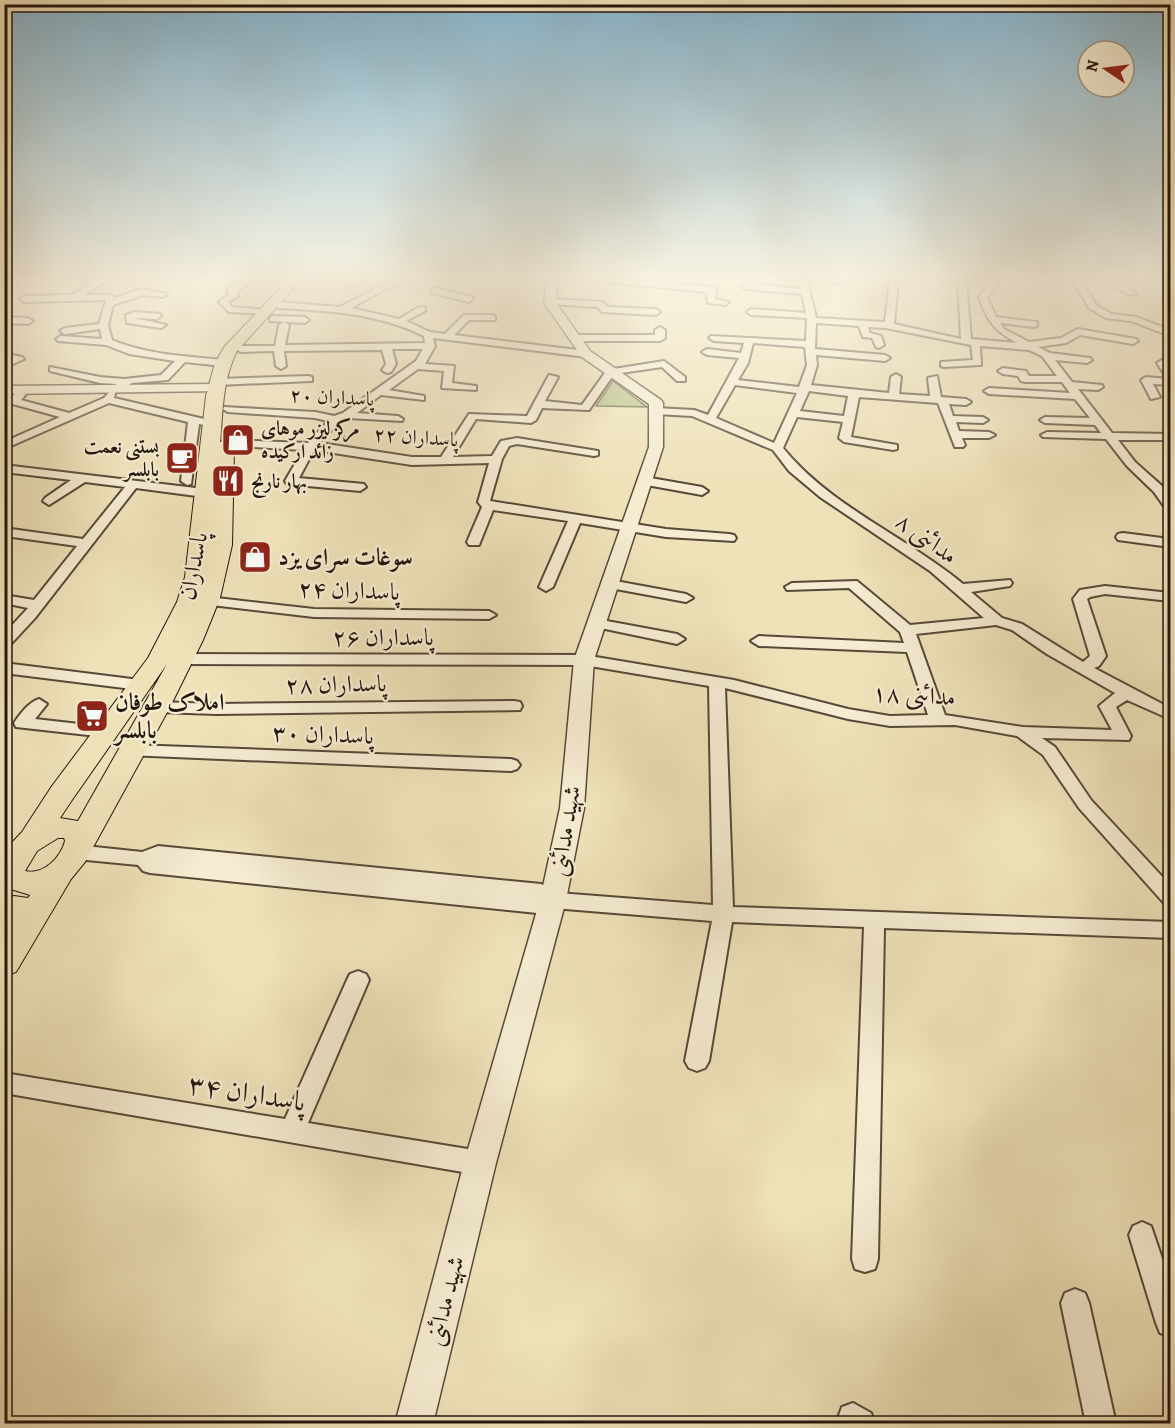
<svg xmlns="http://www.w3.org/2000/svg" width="1175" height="1428" font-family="Alegreya,Amiri,serif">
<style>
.green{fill:#bbc38e;stroke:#706c4e;stroke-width:1.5}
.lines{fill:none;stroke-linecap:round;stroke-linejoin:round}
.minor-casing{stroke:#574939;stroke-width:4}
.tertiary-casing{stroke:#574939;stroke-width:3}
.primary-casing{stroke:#24160e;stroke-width:2}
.minor{fill:#f5ecd2;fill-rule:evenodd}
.tertiary{fill:#f5ecd2;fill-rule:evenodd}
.primary{fill:#efe2b9;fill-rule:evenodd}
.labels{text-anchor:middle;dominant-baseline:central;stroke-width:4.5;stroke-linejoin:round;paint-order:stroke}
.far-street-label{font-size:20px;fill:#24160e;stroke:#f5ecd2}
.far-poi-label{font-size:20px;font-weight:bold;fill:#24160e;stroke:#f5ecd2;text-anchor:start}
.street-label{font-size:24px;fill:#24160e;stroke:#f5ecd2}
.poi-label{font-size:24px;font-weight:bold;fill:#24160e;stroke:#f5ecd2;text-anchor:start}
.near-street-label{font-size:28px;fill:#24160e;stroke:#f5ecd2}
</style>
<rect width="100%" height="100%" fill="#efe2b9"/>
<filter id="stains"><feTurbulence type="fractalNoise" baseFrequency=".00333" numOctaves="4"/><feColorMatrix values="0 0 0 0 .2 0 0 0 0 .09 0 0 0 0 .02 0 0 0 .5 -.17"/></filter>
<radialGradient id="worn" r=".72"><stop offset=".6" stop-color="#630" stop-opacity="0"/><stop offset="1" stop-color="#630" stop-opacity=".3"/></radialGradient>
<polygon class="green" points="613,381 647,407 596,406"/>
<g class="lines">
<g class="minor-casing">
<g id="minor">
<path d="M 96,280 L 106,280 L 84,295 L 111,295 L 115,298 L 142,289 L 167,294 L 163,297 L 143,295 L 113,305 L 108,325 L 112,340 C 148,355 185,356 223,360 L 228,363 L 223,366 L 185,362 L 168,380 L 132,383 L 115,393 L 114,398 L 217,422 L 218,424 L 213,427 L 199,424 L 191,484 L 187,485 L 181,481 L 188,422 L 109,403 L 4,449 L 4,442 L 60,417 L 9,403 L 9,399 L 17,392 L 26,394 L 21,400 L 69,413 L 104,398 L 116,384 L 100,383 L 50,371 L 50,367 L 100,377 L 124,379 L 161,375 L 175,361 L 129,354 L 106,345 L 58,341 L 56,339 L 61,336 L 102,339 L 100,329 L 65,334 L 60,331 L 65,328 L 99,324 L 106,300 L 24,302 L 20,299 L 24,296 L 72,295 Z"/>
<polygon points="245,280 255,280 237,291 238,296 228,302 232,307 267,310 267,314 229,312 219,302 229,294 228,289"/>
<path d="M 392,280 L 402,280 L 351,308 L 399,319 L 419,307 L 425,307 L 425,311 L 406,321 L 430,332 L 445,334 L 464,315 L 492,315 L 495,316 L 495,320 L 469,320 L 454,335 L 586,351 L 591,354 L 586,357 L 433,338 L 435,346 L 425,364 L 454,366 L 452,383 L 476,386 L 476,390 L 442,388 L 444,371 L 418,369 L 389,390 L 424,396 L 424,400 L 381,395 L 357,413 L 398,416 L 403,419 L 402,421 L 348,418 L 339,422 L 320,443 L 412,457 L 441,457 L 469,414 L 527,416 L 549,375 L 558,377 L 545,401 L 582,405 L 607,370 L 664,361 L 685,377 L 685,381 L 677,381 L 662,367 L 614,374 L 589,410 L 542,408 L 536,420 L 531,423 L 476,419 L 453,457 L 492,456 L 501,441 L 517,438 L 598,451 L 598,455 L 594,456 L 517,444 L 509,446 L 502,459 L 490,501 L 666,529 L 729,534 L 734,535 L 736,538 L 734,541 L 666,537 L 580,523 L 553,587 L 546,591 L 539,587 L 568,521 L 493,510 L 479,545 L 469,545 L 467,542 L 482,507 L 478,502 L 489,463 L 412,465 L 314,450 L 299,478 L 364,484 L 366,487 L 360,491 L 287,484 L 285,481 L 303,450 L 221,445 L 219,443 L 225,440 L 308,443 L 328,421 L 315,418 L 228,412 L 223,409 L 224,407 L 315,412 L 334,416 L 343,413 L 416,361 L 423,349 L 392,349 L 396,364 L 391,372 L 387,373 L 382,370 L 386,364 L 382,350 L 284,351 L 286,366 L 281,369 L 276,366 L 274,351 L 241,352 L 236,349 L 241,346 L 275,346 L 279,325 L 284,322 L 289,325 L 285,345 L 425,343 L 424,336 C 378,313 329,311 278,308 L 274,305 L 278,302 L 340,307 Z"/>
<polygon points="600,280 630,280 712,287 716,290 715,299 729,302 725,305 708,303 707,292 604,282"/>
<path d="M 801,280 L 809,280 C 808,292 814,305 816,318 L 885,322 L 890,280 L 898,280 L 894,324 L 961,339 L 958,280 L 966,280 L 971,339 L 1017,343 C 995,331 987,321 979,297 L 990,283 L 989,280 L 997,280 L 998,283 L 987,297 L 996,317 L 1037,322 L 1037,326 L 1034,327 L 1000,323 L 1004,329 L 1029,342 L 1061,338 L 1078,329 L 1136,339 L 1138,341 L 1133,344 L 1080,335 L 1066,343 L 1038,347 L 1050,353 L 1090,358 L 1092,360 L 1087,363 L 1055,360 L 1072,382 L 1102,385 L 1103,387 L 1098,390 L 1078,389 L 1112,433 L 1170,434 L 1170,440 L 1118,440 L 1135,462 L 1162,486 L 1170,498 L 1170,510 L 1166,509 L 1154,492 L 1127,466 L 1106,439 L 1043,437 L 1041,435 L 1047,432 L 1101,433 L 1095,425 L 1045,423 L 1040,420 L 1045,417 L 1090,418 L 1075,399 L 989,394 L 984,391 L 989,388 L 1070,393 L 1062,382 L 1025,382 L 1021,381 L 1018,376 L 1003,374 L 998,371 L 1003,368 L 1026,371 L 1029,376 L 1057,376 L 1042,356 L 1029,350 L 980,346 L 981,365 L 944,367 L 941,366 L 941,362 L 973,360 L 971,345 L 886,328 L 868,327 L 870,333 L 881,336 L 884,345 L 879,348 L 876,347 L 872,338 L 863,337 L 859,326 L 816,323 L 815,349 L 885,355 L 890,358 L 885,361 L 816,355 L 817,365 L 811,385 L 889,393 L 891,377 L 896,374 L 901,377 L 899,394 L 930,396 L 928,378 L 937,376 L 941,397 L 966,399 L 971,402 L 966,405 L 949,404 L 953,416 L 983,417 L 988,420 L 983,423 L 956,422 L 959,431 L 989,432 L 995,435 L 989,438 L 962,438 L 965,445 L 963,447 L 955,447 L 938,403 L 859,397 L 851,437 L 897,445 L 897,449 L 893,450 L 844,442 L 839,438 L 843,422 L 797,417 L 783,448 C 830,506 905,536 963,584 L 1010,580 L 1012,583 L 1010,586 L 971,592 L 1002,618 L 1022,624 L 1083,662 L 1090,656 L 1073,599 L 1080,590 L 1105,586 L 1170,593 L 1170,601 L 1105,594 L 1090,597 L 1087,599 L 1106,656 L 1099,666 L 1094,668 L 1170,708 L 1170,719 L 1127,700 L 1116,707 L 1131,736 L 1129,740 L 1042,738 L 1055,747 L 1091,800 L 1170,885 L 1170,904 L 1163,902 L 1079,808 L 1043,755 L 1017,736 L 955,725 L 890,726 L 848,719 L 725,688 L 733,907 L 1170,922 L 1170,938 L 884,928 L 878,1259 L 875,1269 L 865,1272 L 855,1269 L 852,1259 L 864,927 L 732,922 L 709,1061 L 705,1068 L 697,1071 L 689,1068 L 685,1061 L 712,921 L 553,908 L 537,913 L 150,873 L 143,871 L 138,865 L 76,859 L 69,857 L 66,852 L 69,847 L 76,845 L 142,852 L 158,846 L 541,884 L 558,893 L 713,905 L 709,686 L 584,665 L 182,664 L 174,659 L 182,654 L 584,655 L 734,680 L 848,709 L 890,716 L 928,715 L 907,652 L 759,646 L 751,641 L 759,636 L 904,643 L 900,632 L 849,588 L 787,590 L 785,587 L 792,583 L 857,581 L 910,625 L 984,618 L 930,571 L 820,497 L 789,471 L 773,450 L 692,416 L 656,414 L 651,411 L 656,408 L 694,410 L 708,415 L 739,358 L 707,355 L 702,352 L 707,349 L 741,353 L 744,343 L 714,341 L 709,338 L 711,336 L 806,341 L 807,318 L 751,315 L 747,312 L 751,309 L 806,313 L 802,294 L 745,289 L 741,286 L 745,283 L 800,289 ZM 753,343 L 805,347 L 807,365 L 799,387 L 738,380 L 748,363 ZM 735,385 L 797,393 L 774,443 L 716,418 ZM 809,391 L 848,396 L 844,416 L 800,411 ZM 996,625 L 1012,630 L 1047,654 L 1115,693 L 1099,706 L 1112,730 L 1023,727 L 945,715 L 916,634 Z"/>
<path d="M 823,280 L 845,280 C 840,284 828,284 823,280 Z"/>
<polygon points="1073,280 1081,280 1096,305 1111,314 1136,317 1170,330 1170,336 1131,321 1106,318 1089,308"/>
<polygon points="1102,280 1112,280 1137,293 1130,295"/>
<polygon points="435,288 472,297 473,299 469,302 432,293 431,291"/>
<polygon points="550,299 603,302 607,307 656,309 660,312 656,315 602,312 598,307 547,304 547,300"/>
<polygon points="135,312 160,314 161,316 157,319 134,318 166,325 161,328 127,323 126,315"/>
<polygon points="273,316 305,317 309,320 305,323 270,321 270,317"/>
<polygon points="4,317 28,318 33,321 28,324 4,323"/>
<polygon points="660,327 665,330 665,338 660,341 574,341 569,338 574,335 655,335 655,330"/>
<polygon points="4,353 22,357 24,359 4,368 4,361 8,360 4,359"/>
<polygon points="1162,360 1170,360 1170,378 1166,377 1157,363"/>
<polygon points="308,376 312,377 312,381 217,385 212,382 217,379"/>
<polygon points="1146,377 1170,379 1170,385 1153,384 1160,397 1151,399 1141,380"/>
<polygon points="4,465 204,489 210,493 204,497 136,488 35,618 9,646 4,647 4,634 28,608 4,603 4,595 34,600 77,546 5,536 4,528 83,539 125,487 85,482 49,505 43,501 45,498 71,480 4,472"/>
<polygon points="645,477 702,487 708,491 702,495 641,484 639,481"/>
<polygon points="1123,533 1170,539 1170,547 1118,540 1116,537 1118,534"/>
<polygon points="610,580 686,594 693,598 686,602 605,587 603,584 605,581"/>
<polygon points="208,597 314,609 489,611 496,615 489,619 314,617 203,604 201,601"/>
<polygon points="596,619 677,634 685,639 677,644 591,626 589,623 591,620"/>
<polygon points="4,663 140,680 148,685 140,690 4,673"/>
<path d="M 39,699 L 47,704 L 35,719 L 106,727 L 112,728 L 114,732 L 112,736 L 106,737 L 16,727 L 14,723 C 20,714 29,702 39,699 Z"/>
<polygon points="514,701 520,702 522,706 520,710 216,714 159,712 151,707 159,702 216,704"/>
<polygon points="133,745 511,759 517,761 520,765 517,769 511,771 127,755 124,751 127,747"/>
<polygon points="358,971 366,974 369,980 308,1123 480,1151 489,1155 493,1163 489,1171 480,1175 4,1093 4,1073 285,1119 347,980 350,974"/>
<polygon points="1142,1222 1151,1226 1170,1282 1170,1337 1160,1333 1156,1323 1129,1235 1133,1226"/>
<polygon points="1075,1289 1085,1293 1089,1303 1116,1424 1086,1424 1061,1303 1065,1293"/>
<polygon points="853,1403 871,1413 875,1424 840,1424 838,1418 842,1407"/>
</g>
</g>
<g class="tertiary-casing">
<g id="tertiary">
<polygon points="547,280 557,280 556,303 590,351 661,400 663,403 663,447 594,660 584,808 566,900 496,1163 433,1424 395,1424 464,1163 540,900 560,808 574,660 649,447 649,404 582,357 544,303"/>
<polygon points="215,384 220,385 222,388 220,391 4,394 4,386"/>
</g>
</g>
<g class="primary-casing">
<path id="primary" d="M 288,280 L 301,280 L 237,351 C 222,381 223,411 220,444 L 231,444 L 234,448 L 232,545 L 220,598 L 203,640 L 170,707 L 85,862 L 71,879 L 16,972 L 4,976 L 4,935 L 13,921 L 4,924 L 4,899 L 14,896 L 28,898 L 30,895 L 4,887 L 4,851 L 22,832 L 52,786 L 148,658 L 177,602 L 185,577 L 206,396 L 215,363 L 225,346 ZM 167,664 L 78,821 L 60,818 L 72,800 ZM 58,838 L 64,838 L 65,841 C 60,859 43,875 25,871 L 37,851 Z"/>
</g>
<use href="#minor" class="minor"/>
<use href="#tertiary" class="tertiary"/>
<use href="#primary" class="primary"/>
</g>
<linearGradient id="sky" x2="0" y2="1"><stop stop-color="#89b8d2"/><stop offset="0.58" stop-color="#f8f2e0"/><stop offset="1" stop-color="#f8f2e0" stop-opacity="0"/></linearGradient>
<rect width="1175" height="480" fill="url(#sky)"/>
<defs>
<g id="shop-square" transform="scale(1.725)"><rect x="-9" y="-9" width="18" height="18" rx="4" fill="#8f2418" stroke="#f5ecd2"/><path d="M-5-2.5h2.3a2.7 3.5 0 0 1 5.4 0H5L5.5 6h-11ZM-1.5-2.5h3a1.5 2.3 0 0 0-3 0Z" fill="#fff"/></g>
<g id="cafe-square" transform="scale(1.725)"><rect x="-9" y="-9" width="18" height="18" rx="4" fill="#8f2418" stroke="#f5ecd2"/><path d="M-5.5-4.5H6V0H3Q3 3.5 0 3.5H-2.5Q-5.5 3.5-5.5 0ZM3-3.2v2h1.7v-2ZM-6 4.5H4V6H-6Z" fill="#fff"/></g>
<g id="restaurant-square" transform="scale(1.725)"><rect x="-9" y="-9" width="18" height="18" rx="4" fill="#8f2418" stroke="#f5ecd2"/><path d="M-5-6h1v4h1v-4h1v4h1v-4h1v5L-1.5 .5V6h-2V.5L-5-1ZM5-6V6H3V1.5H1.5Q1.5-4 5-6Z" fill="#fff"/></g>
<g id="supermarket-square" transform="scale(1.725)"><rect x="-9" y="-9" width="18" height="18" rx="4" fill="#8f2418" stroke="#f5ecd2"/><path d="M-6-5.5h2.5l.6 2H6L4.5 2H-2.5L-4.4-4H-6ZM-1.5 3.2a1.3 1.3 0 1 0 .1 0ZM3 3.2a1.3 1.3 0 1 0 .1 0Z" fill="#fff"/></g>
</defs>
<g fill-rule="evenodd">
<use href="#shop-square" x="238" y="440"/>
<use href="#cafe-square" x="182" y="458"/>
<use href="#restaurant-square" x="228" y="481"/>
<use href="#shop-square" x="255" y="557"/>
<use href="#supermarket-square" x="92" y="716"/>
</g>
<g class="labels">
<g class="far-street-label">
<text transform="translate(332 397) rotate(3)">پاسداران ۲۰</text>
<text transform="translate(416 437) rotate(4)">پاسداران ۲۲</text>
</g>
<g class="far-poi-label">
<text x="261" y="428">مرکز لیزر موهای<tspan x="261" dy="23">زائد ارکیده</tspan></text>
<text x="159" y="446" text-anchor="end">بستنی نعمت<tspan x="159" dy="23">بابلسر</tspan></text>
<text x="251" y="481">بهار نارنج</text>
</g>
<g class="street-label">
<text transform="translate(927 538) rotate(36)">مدائنی ۸</text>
<text transform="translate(193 566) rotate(-79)">پاسداران</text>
<text transform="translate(349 590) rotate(2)">پاسداران ۲۴</text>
<text x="383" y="637">پاسداران ۲۶</text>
<text transform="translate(336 684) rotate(-1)">پاسداران ۲۸</text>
<text transform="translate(914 695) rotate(3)">مدائنی ۱۸</text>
<text transform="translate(323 734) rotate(2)">پاسداران ۳۰</text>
<text transform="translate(565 831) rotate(-81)">شهید مدائنی</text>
<text transform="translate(445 1301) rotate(-76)">شهید مدائنی</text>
</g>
<g class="poi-label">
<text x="278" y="557">سوغات سرای یزد</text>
<text x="115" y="702">املاک طوفان<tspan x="115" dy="28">بابلسر</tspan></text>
</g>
<g class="near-street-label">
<text transform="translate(247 1093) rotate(9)">پاسداران ۳۴</text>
</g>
</g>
<rect width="1175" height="1428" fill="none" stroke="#efe2b9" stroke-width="24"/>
<rect x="6" y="6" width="1163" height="1416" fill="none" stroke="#24160e" stroke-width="3"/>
<rect x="12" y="12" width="1151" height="1404" fill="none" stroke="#24160e" stroke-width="1.5"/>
<g transform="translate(1106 69) rotate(283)"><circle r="28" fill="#f5ecd2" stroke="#a19684" stroke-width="1.5"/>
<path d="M0-4.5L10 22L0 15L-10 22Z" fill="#8f2418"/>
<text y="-9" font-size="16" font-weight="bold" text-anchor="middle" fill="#24160e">N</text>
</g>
<rect width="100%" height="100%" filter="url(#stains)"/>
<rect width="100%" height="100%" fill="url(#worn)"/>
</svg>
